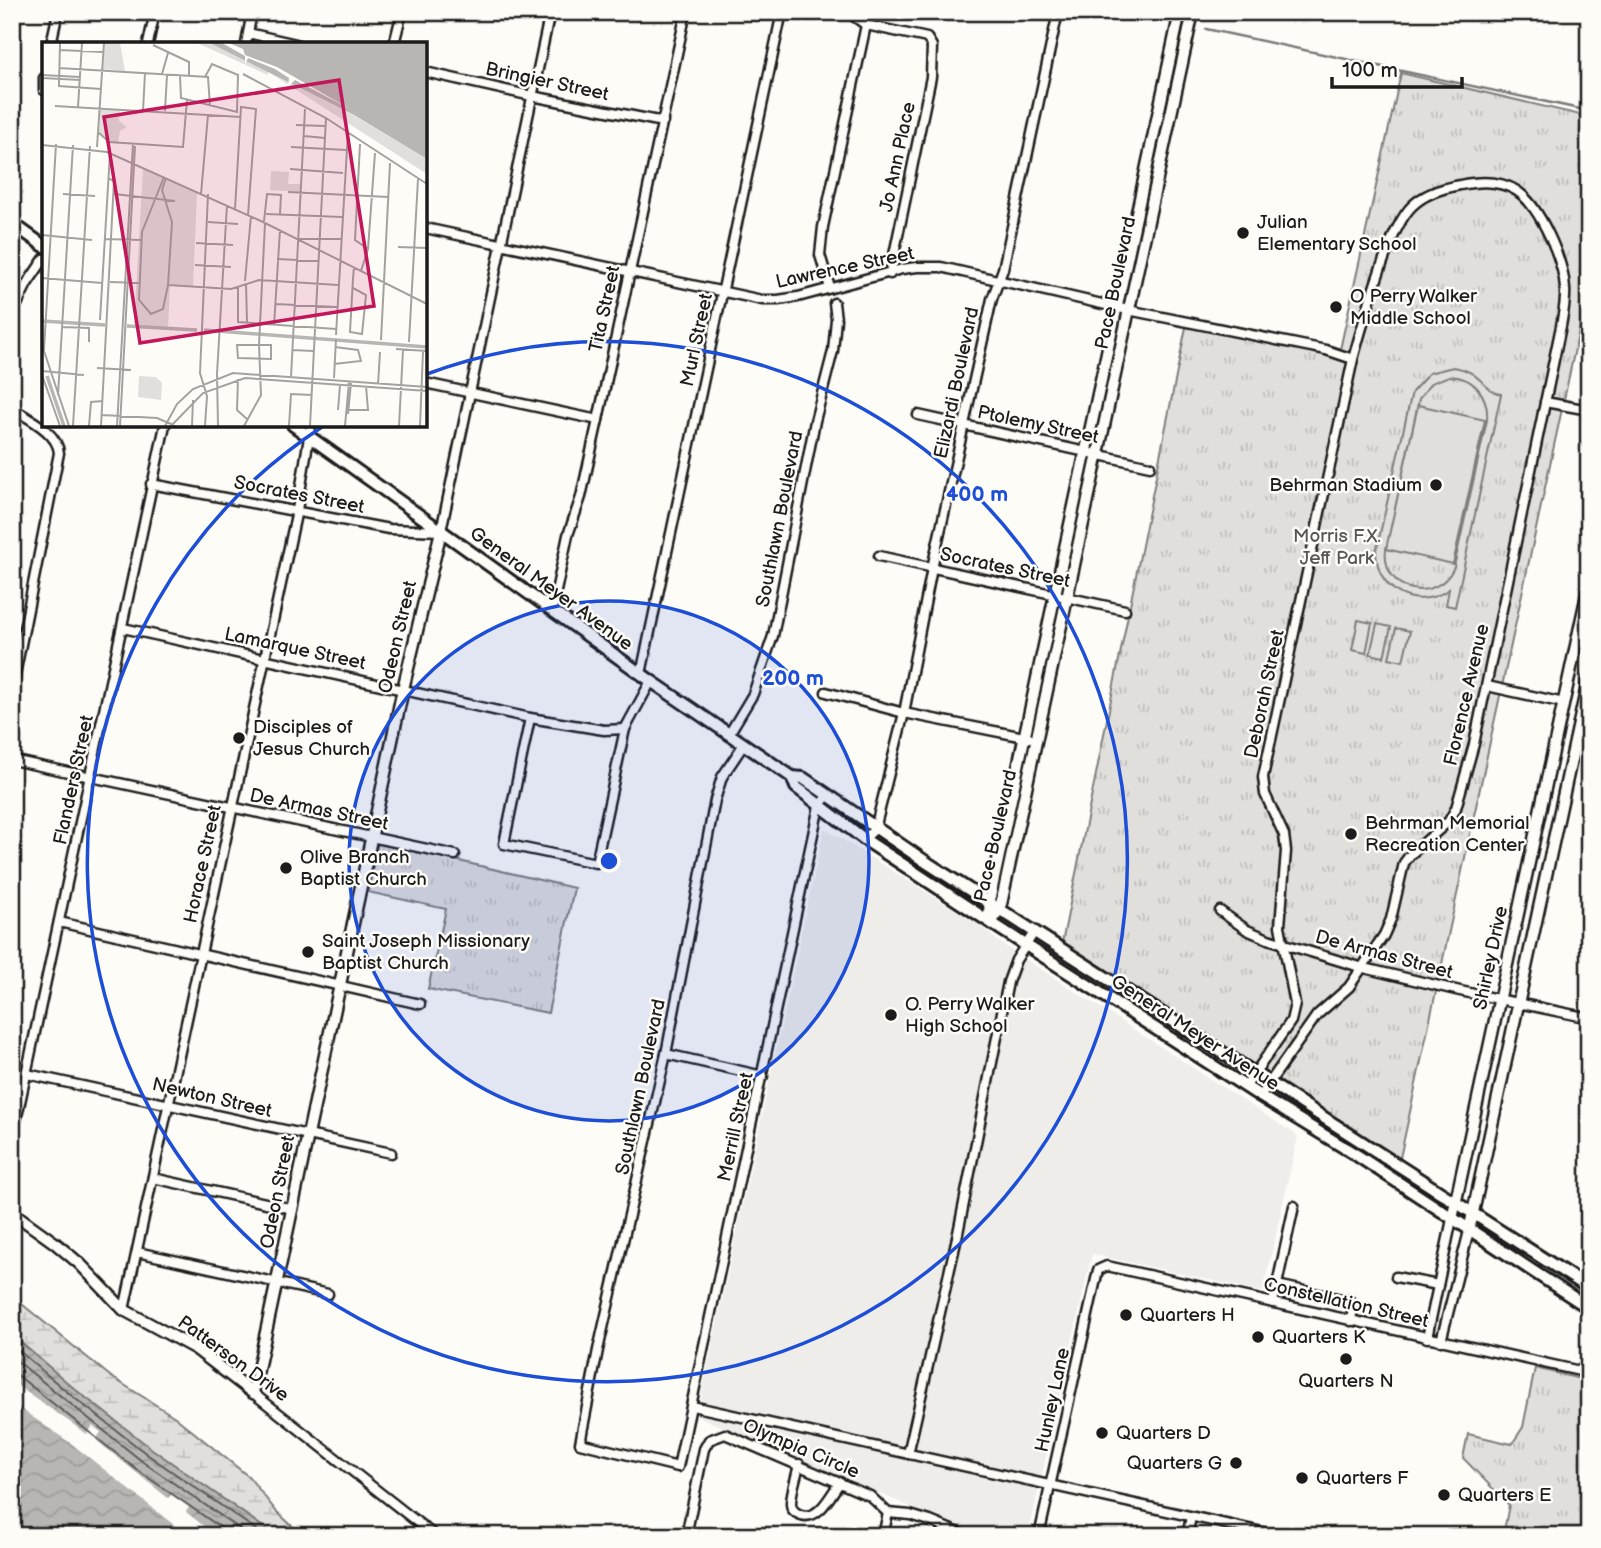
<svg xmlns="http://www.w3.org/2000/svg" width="1601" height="1548" font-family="'Balsamiq Sans',sans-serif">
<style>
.built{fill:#eeede9}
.grass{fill:url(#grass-tufts);stroke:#7e7e7c;stroke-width:2}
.wetland{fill:url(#wetland-marsh);stroke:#7e7e7c;stroke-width:2}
.garden{fill:#e0dfdb;stroke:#7e7e7c;stroke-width:2;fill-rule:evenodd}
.water{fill:url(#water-waves);stroke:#797876;stroke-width:2}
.pier{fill:#fdfcf7}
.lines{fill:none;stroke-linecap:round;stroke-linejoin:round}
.shore{stroke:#5a5a58;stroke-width:2}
.stream{stroke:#797876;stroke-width:2.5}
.minor-casing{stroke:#1c1c1c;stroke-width:13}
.tertiary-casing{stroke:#1c1c1c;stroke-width:15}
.secondary-casing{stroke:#1c1c1c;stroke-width:16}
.minor{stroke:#fdfcf7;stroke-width:8}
.tertiary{stroke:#fdfcf7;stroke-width:10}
.secondary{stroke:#fdfcf7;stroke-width:10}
.ring{fill:none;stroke:#1d4ed8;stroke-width:3.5}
.poi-dot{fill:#1c1c1c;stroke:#fdfcf7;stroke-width:2.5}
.labels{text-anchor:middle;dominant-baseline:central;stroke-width:5;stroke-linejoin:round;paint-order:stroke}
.street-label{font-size:19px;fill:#1c1c1c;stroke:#fdfcf7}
.poi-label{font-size:19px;fill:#1c1c1c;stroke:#fdfcf7;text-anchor:start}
.park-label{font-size:19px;fill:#575655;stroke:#fdfcf7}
.inset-river{fill:none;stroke:#b7b6b2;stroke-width:3.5}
.inset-road{fill:none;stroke:#a3a29f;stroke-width:2}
.view{fill:#c2185b;fill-opacity:0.15;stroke:#c2185b;stroke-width:3.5}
.inset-edge{fill:none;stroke:#1c1c1c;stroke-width:3.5}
.centre{fill:#1d4ed8;stroke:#fdfcf7;stroke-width:3.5}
.ring-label{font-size:21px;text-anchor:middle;font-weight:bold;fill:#1d4ed8;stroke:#fdfcf7;stroke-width:5;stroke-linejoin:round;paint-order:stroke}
</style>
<defs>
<pattern id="grass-tufts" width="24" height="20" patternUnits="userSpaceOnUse" patternTransform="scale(1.75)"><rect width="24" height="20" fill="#e0dfdb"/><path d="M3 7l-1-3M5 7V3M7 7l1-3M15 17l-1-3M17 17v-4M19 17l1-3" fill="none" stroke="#c0bfbb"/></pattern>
<pattern id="wetland-marsh" width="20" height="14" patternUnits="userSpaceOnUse" patternTransform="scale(1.75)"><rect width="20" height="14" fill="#e0dfdb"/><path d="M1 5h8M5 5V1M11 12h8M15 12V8" fill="none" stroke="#c0bfbb"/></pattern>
<pattern id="water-waves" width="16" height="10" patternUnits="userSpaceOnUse" patternTransform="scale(1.75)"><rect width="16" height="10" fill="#b7b6b2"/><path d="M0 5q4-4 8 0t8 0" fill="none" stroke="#9d9c98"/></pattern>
</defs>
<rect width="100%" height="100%" fill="#fdfcf7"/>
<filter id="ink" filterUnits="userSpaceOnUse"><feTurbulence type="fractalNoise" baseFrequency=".0143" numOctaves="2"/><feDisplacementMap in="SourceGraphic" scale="14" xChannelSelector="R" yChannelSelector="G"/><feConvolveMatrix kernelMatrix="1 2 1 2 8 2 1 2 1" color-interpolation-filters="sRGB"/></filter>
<g filter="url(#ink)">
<polygon class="built" points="824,828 979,925 999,942 1298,1136 1263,1292 1092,1254 1028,1536 979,1536 697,1416"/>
<g class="grass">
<polygon points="1401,73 1589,117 1589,284 1400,1158 1061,948 1187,322 1339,354"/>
<polygon points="378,842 574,888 548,1013 428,989 446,909 368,892"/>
<polygon points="1535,1368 1589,1381 1589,1536 1503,1536 1509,1505 1463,1458 1468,1434 1512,1444 1523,1427"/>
</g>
<polygon class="wetland" points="12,1296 110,1376 175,1417 249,1477 276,1511 303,1536 254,1536 12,1340"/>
<g class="garden">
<path d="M 1453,367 C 1482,371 1483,391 1501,394 L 1455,607 L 1446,605 L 1449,589 C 1417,612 1377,592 1376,552 L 1412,392 L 1429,373 ZM 1449,376 C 1474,377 1489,395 1487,420 L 1454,567 C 1436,606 1381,592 1386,549 L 1453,564 L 1485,420 L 1418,405 L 1386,549 L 1419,399 L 1431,383 Z"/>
<polygon points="1358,620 1372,623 1366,653 1352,650"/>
<polygon points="1377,624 1391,627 1384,657 1370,654"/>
<polygon points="1396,628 1410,631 1403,661 1389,658"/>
</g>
<polygon class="water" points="12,1335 76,1390 152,1449 276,1536 12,1536"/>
<polygon class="pier" points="12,1382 87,1434 93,1426 101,1432 96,1440 168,1498 172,1494 189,1507 186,1512 216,1536 188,1536 72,1444 12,1403"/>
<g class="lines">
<g class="shore">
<polyline points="12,1345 72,1396 148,1455 265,1536"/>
<polyline points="12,1357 143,1462 250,1536"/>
<polyline points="12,1371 137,1470 233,1536"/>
</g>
<g class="stream">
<polyline points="1126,12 1162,20"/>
<polyline points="1206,29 1589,111"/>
</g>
<g class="minor-casing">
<g id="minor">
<polyline points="848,12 866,25 927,38 932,46 931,77 890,274"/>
<polyline points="248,33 296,44"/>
<polyline points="51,44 58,12"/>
<polyline points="148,44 155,12"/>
<polyline points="246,44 252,12"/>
<polyline points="394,44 402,12"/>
<polyline points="425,72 532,96 663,122"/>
<polyline points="44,78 44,90"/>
<polyline points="425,228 762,300 778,300 798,297 902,269 917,267 941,267 1128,310 1326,350 1353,359"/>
<polyline points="830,288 820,255 823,227 866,25"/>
<polyline points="12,315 27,284 44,259"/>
<polyline points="425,383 598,420"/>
<polyline points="1545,402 1589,410"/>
<path d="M 12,408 C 27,418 58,432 59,453 L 12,690"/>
<polyline points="918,415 1150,466"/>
<polyline points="151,484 389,529 441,531 550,12"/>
<polyline points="879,556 1125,610"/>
<polyline points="552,610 568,535 581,497 598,420 686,12"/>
<polyline points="123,628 530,718 604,730 625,729"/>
<polyline points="641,674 782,12"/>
<polyline points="1487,686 1564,703"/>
<polyline points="826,692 904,713 1029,738"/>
<polyline points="530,718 504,844 596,863 625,729 651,681"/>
<polyline points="729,734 753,694 773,636 815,421 833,351 836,319 834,303"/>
<polyline points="744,744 722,777 715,800 666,1054 598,1350 580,1443 678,1467 819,806 828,795"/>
<polyline points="12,760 455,855"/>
<polyline points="864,839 875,829 904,713 932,568 992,299 1003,269 1058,12"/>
<polyline points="1220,911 1247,930 1268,939 1360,967 1460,991 1589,1018"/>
<polyline points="59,922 420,1004"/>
<polyline points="666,1054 763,1076"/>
<polyline points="27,1074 391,1153"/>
<path d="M 1246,1086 L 1291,1021 L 1295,1004 L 1280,926 L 1286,851 L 1284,835 L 1265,794 L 1263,777 L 1353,359 C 1363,324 1388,229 1412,206 C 1425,193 1443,188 1460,185 C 1479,181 1500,180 1517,191 C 1540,206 1564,262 1565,289 C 1566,301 1563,314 1561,326 L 1474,744 L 1456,808 L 1449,821 L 1410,855 L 1404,863 L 1391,919 L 1384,935 L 1349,987 L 1317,1015 L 1260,1096"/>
<polyline points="12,1140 165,425"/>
<polyline points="153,1178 293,1209"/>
<polyline points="137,1252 328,1294"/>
<polyline points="1396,1277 1438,1285"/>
<polyline points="1277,1285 1351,1301 1353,1308 1351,1321"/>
<polyline points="1273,1303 1294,1206"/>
<polyline points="124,1310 297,510 311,425"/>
<polyline points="1427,1338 1452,1219"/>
<polyline points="1441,1341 1469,1231"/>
<polyline points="253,1393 435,1536"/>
<polyline points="692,1406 1280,1536"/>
<polyline points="908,1454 958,1233 1008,982 1016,960 1035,931"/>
<path d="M 799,1464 C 797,1476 791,1491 791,1503 C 791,1509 795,1513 801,1515 C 819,1521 831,1494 840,1482"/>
<polyline points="686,1536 704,1449 709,1440 725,1434 870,1496 888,1513 910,1515 930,1521 966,1536"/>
<polyline points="883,1536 888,1513"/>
<polyline points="1039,1536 1098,1270 1107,1266 1589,1373"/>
<polyline points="1187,1536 1191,1517"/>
</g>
</g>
<g class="tertiary-casing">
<g id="tertiary">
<polyline points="990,922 1000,909 1193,12"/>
<polyline points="990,922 989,902 1180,12"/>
<polyline points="12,1212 55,1243 80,1264 124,1310 196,1349 253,1393 403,689 441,531"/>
<polyline points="1452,1219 1589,585"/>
<polyline points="1469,1231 1589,677"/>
</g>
</g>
<g class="secondary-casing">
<g id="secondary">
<polyline points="12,223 44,246"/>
<polyline points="293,425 651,681 792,777 803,778 929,864 1589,1288"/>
<polyline points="792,777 796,787 864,839 990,922 1260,1096 1358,1156 1589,1308"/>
</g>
</g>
<use href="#minor" class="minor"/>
<use href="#tertiary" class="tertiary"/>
<use href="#secondary" class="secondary"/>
</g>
</g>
<circle cx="609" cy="861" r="260" fill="#1d4ed8" fill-opacity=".12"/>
<g class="ring">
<circle cx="609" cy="861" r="260"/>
<path d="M427 374A520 520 0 1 1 322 427"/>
</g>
<g class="poi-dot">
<circle cx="1243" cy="233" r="7"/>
<circle cx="1336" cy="307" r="7"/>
<circle cx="1436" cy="485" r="7"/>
<circle cx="239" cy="738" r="7"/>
<circle cx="1351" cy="834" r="7"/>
<circle cx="286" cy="868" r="7"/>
<circle cx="308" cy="952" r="7"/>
<circle cx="891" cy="1015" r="7"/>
<circle cx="1126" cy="1315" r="7"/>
<circle cx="1258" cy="1337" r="7"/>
<circle cx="1346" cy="1359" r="7"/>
<circle cx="1102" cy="1433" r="7"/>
<circle cx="1236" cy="1463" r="7"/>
<circle cx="1302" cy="1478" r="7"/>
<circle cx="1444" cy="1495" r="7"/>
</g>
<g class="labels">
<g class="street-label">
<text transform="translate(547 82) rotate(12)">Bringier Street</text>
<text transform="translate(898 157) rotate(-78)">Jo Ann Place</text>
<text transform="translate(845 268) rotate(-12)">Lawrence Street</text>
<text transform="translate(1116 283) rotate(-78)">Pace Boulevard</text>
<text transform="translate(605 309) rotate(-78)">Tita Street</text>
<text transform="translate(697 340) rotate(-78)">Murl Street</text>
<text transform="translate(957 383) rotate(-78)">Elizardi Boulevard</text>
<text transform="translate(1038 425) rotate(12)">Ptolemy Street</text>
<text transform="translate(299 495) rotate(11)">Socrates Street</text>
<text transform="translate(780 519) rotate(-79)">Southlawn Boulevard</text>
<text transform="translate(1005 568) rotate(12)">Socrates Street</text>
<text transform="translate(551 589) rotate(36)">General Meyer Avenue</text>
<text transform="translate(398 637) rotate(-77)">Odeon Street</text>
<text transform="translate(295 649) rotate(12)">Lamarque Street</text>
<text transform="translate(1265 694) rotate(-78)">Deborah Street</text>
<text transform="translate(1467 695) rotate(-77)">Florence Avenue</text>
<text transform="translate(74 780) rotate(-78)">Flanders Street</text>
<text transform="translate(319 810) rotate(12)">De Armas Street</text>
<text transform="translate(996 836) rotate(-77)">Pace Boulevard</text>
<text transform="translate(203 864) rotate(-78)">Horace Street</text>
<text transform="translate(1384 955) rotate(15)">De Armas Street</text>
<text transform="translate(1491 958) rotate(-78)">Shirley Drive</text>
<text transform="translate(1195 1033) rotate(33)">General Meyer Avenue</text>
<text transform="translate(641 1087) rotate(-78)">Southlawn Boulevard</text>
<text transform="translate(212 1098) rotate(13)">Newton Street</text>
<text transform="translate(736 1127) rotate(-78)">Merrill Street</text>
<text transform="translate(278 1192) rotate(-79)">Odeon Street</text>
<text transform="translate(1346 1303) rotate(13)">Constellation Street</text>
<text transform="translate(233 1359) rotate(36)">Patterson Drive</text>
<text transform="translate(1053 1400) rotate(-78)">Hunley Lane</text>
<text transform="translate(801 1449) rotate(23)">Olympia Circle</text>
</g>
<g class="poi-label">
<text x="1257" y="222">Julian<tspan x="1257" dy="22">Elementary School</tspan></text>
<text x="1350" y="296">O Perry Walker<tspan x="1350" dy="22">Middle School</tspan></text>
<text x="1422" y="485" text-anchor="end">Behrman Stadium</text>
<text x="253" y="727">Disciples of<tspan x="253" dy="22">Jesus Church</tspan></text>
<text x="1365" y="823">Behrman Memorial<tspan x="1365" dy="22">Recreation Center</tspan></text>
<text x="300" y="857">Olive Branch<tspan x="300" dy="22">Baptist Church</tspan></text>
<text x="322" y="941">Saint Joseph Missionary<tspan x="322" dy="22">Baptist Church</tspan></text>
<text x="905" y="1004">O. Perry Walker<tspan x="905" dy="22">High School</tspan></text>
<text x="1140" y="1315">Quarters H</text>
<text x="1272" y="1337">Quarters K</text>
<text x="1346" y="1381" text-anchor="middle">Quarters N</text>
<text x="1116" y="1433">Quarters D</text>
<text x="1222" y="1463" text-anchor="end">Quarters G</text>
<text x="1316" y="1478">Quarters F</text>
<text x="1458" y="1495">Quarters E</text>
</g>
<g class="park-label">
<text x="1337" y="536">Morris F.X.<tspan x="1337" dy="22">Jeff Park</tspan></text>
</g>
</g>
<g transform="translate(42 42)">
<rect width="385" height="385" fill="#fdfcf7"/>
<path d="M 63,1 L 78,1 L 83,29 L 61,27 ZM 58,67 L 78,68 L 77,79 L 85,85 L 78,89 L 76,100 L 65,99 L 57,89 ZM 101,127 L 155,150 L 151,245 L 128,244 L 126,286 L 92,284 ZM 229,129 L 247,130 L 246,142 L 258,142 L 258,150 L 228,148 Z" fill="#e0dfdb"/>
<path d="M 155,1 L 171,1 L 226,29 L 226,33 ZM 228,31 L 311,73 L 385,117 L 385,132 Z" fill="#e0dfdb"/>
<path d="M 106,209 L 118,215 L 117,240 L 111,244 L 104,241 ZM 97,334 L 114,335 L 120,341 L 119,358 L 96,355 Z" fill="#e0dfdb"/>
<path d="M 168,1 L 385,1 L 385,117 L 312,73 Z" fill="#b7b6b2"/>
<path d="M 180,1 L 187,1 L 201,7 L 203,13 L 235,25 L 308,67 L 253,38 L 246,45 L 247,36 L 233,27 L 206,16 L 203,23 L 203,14 Z" fill="#fdfcf7"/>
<path class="inset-river" d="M 0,279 L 63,283M 85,284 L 155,288M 162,288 L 385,305M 5,334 L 22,384"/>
<path class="inset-road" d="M 18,1 L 17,44 L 59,47M 111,3 L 147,20 L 147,34M 18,8 L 61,10M 17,26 L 166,35 L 168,64M 120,32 L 126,11M 201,32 L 284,76 L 385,142M 0,33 L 38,35M 138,34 L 139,56 L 195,70 L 196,33 L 170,22 L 163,35M 0,36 L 38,38M 13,64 L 199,75M 36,65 L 40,1M 101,69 L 103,31M 123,69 L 125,33M 254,83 L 283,84M 56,90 L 67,100 L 141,105 L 145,58M 262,94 L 283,96M 318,102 L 313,198 L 326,207M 0,103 L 65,110 L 221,180 L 385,262M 55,105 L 62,1M 249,105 L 304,108M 248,127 L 301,131M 122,135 L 100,190 L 97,258 L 109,272 L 121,267 L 126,243 L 130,180 L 120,148 L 124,136M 246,150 L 346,155M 21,152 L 53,154M 72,152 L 133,159M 159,152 L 166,73M 193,167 L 199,65 L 214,67 L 206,173M 224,172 L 300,175M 222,179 L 225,152 L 239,153 L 238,172M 166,180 L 196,182M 0,193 L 50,198M 63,197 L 99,198M 256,197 L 299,197M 154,201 L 191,203M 356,205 L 385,206M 235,217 L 276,219M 153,223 L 189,225M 319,229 L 326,207 L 333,111M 0,236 L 60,241M 203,239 L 209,174M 68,240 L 97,241M 204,241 L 205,281M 126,243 L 189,247 L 217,238 L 296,243M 196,245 L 196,280 L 294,287M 311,246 L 324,253 L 320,292 L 308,290 L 311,237 L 312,225M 233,262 L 295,265M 58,278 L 68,111M 232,284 L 238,188M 20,285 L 47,286 L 47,300M 294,293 L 306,90M 339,298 L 348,121M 367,300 L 376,137M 195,303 L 229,303 L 229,317 L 196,316 ZM 1,306 L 27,384M 354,307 L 385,309M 2,308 L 14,102M 250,308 L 271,309M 292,322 L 319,319 L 316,308 L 293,305M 55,326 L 89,328M 0,329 L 42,333M 0,333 L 18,384M 249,335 L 263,67M 292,336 L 294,297M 196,337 L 195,368 L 205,377M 336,343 L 338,310M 16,353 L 31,103M 296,368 L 298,343M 306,368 L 326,368 L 324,344M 306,372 L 309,341M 60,373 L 115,376 L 134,384M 31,384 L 48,104M 47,384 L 49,360 L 61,359M 59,384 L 72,139 L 66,136M 75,384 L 91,102M 78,384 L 93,104M 123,384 L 135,362 L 151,347 L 191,331 L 385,345M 129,384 L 161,351 L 203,336 L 385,349M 150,384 L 151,358M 163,384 L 165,354 L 158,331 L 166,152M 176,384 L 175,332 L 185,163M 202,384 L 219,353 L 217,303 L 223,181M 247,384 L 249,352 L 270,353M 268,384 L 284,76M 303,384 L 307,340M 357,384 L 361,308M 378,384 L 381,309"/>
<path class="view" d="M 297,38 L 332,264 L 98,301 L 62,75 Z"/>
<rect width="385" height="385" class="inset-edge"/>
</g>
<circle cx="609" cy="861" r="10" class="centre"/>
<g class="ring-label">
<text x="977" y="501">400 m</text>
<text x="793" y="685">200 m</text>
</g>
<rect width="1601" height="1548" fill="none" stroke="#fdfcf7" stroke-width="42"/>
<rect x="21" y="21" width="1559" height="1506" fill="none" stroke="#1c1c1c" stroke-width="2.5" filter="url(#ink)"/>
<path d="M1332 77v10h130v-10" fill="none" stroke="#1c1c1c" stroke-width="3.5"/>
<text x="1342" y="77" font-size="21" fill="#1c1c1c" stroke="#fdfcf7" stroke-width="5" paint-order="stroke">100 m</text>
</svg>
